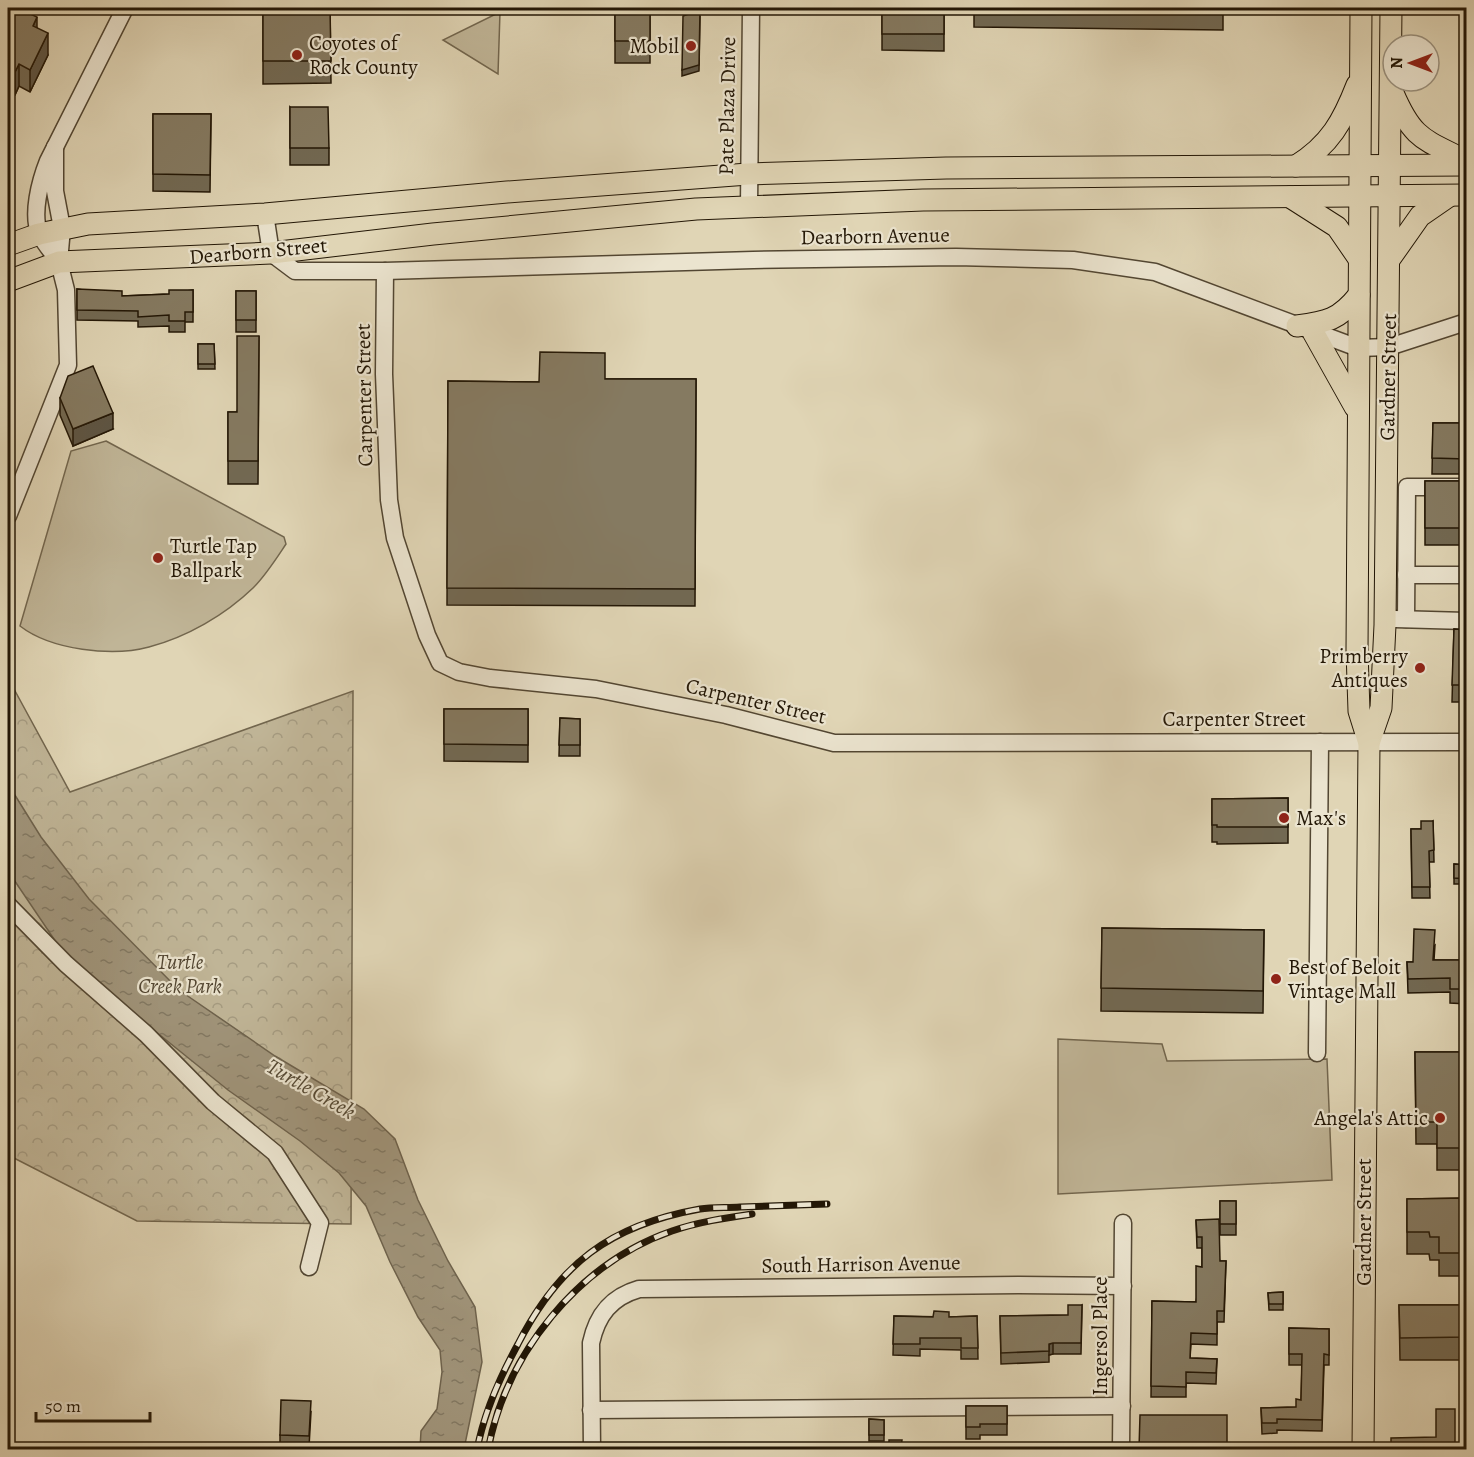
<svg xmlns="http://www.w3.org/2000/svg" width="1474" height="1457" font-family="Alegreya,serif">
<style>
.green{fill:#c0b597;stroke:#72664e;stroke-width:1.5}
.park{fill:url(#park-crowns);stroke:#72664e;stroke-width:1.5}
.water{fill:url(#water-ripples);stroke:#6e624c;stroke-width:1.5}
.lines{fill:none;stroke-linecap:round;stroke-linejoin:round}
.minor-casing{stroke:#524632;stroke-width:19}
.major-casing{stroke:#231706;stroke-width:23}
.minor{stroke:#ebe4cf;stroke-width:16}
.major{stroke:#e0d5b5;stroke-width:21}
.rail-casing{stroke:#231706;stroke-width:7}
.rail{stroke:#ebe4cf;stroke-width:4.5;stroke-dasharray:14;stroke-linecap:butt}
.wall{fill:#726953;stroke:#231706;stroke-width:1.5}
.shaded-wall{fill:#5d5544;stroke:#231706;stroke-width:1.5}
.building{fill:#857a61;stroke:#231706;stroke-width:1.5}
.poi-dot{fill:#8f2418;stroke:#ebe4cf;stroke-width:2}
.labels{text-anchor:middle;dominant-baseline:central;stroke-width:4.5;stroke-linejoin:round;paint-order:stroke}
.poi-label{font-size:21px;fill:#231706;stroke:#ebe4cf;text-anchor:start}
.street-label{font-size:21px;fill:#231706;stroke:#ebe4cf}
.park-label{font-size:21px;font-style:italic;fill:#524632;stroke:#ebe4cf}
.water-label{font-size:22px;font-style:italic;fill:#554934;stroke:#ebe4cf}
</style>
<defs>
<pattern id="park-crowns" width="20" height="18" patternUnits="userSpaceOnUse" patternTransform="scale(1.5)"><rect width="20" height="18" fill="#c0b597"/><path d="M2 6a3 3 0 1 1 6 0M12 15a3 3 0 1 1 6 0" fill="none" stroke="#a59b81"/></pattern>
<pattern id="water-ripples" width="26" height="14" patternUnits="userSpaceOnUse" patternTransform="scale(1.5)"><rect width="26" height="14" fill="#a0947a"/><path d="M2 4q2-2 4 0t4 0M15 11q2-2 4 0t4 0" fill="none" stroke="#827862"/></pattern>
</defs>
<rect width="100%" height="100%" fill="#e0d5b5"/>
<filter id="stains"><feTurbulence type="fractalNoise" baseFrequency=".00333" numOctaves="4"/><feColorMatrix values="0 0 0 0 .2 0 0 0 0 .09 0 0 0 0 .02 0 0 0 .5 -.17"/></filter>
<radialGradient id="worn" r=".72"><stop offset=".6" stop-color="#630" stop-opacity="0"/><stop offset="1" stop-color="#630" stop-opacity=".3"/></radialGradient>
<g class="green">
<polygon points="500,12 498,74 443,40"/>
<path d="M 106,441 L 284,537 L 286,544 C 276,559 266,575 253,588 C 225,615 187,637 149,647 C 112,657 51,650 20,626 L 71,451 Z"/>
<polygon points="1058,1039 1162,1044 1167,1061 1327,1059 1332,1180 1058,1194"/>
</g>
<polygon class="park" points="8,678 70,792 353,691 351,1224 137,1221 8,1155"/>
<polygon class="water" points="8,784 41,837 89,899 179,990 275,1056 364,1109 395,1139 418,1200 448,1261 475,1307 482,1362 464,1449 420,1449 421,1431 437,1409 442,1372 440,1350 418,1317 390,1262 366,1206 339,1173 300,1141 228,1090 145,1023 62,951 8,871"/>
<g class="lines">
<g class="minor-casing">
<g id="minor">
<polyline points="749,206 751,8"/>
<polyline points="265,214 271,253 295,271 385,271 753,260 956,257 1073,260 1155,272 1358,348 1389,347 1466,322"/>
<path d="M 59,262 C 53,253 45,244 40,235 C 31,215 40,181 48,161 L 125,8"/>
<polyline points="385,271 384,374 389,500 395,538 427,635 440,663 459,672 490,678 596,689 726,715 834,743 1466,742"/>
<polyline points="8,516 68,365 66,290 59,262 62,228 55,191 55,147"/>
<polyline points="1406,575 1466,575"/>
<polyline points="1395,619 1466,621"/>
<polyline points="1406,619 1407,487 1466,487"/>
<polyline points="8,905 66,964 146,1034 213,1102 275,1153 320,1223 309,1267"/>
<polyline points="1317,1053 1320,742"/>
<polyline points="591,1410 1122,1406"/>
<path d="M 592,1450 L 591,1343 C 597,1315 611,1297 639,1289 L 1019,1285 L 1123,1286"/>
<polyline points="1121,1450 1123,1223"/>
</g>
</g>
<g class="major-casing">
<g id="major">
<polyline points="1361,8 1357,651 1359,711 1369,743 1363,1450"/>
<path d="M 1393,93 C 1413,140 1424,139 1466,161"/>
<path d="M 1296,166 C 1330,145 1343,121 1357,85"/>
<polyline points="1290,197 1337,227 1359,259"/>
<polyline points="8,245 39,234 88,224 265,214 507,192 748,174 946,168 1466,165"/>
<polyline points="1389,260 1420,216 1449,196"/>
<polyline points="8,281 59,262 271,253 433,234 696,209 923,200 1466,195"/>
<path d="M 1297,326 C 1327,322 1339,320 1359,295"/>
<polyline points="1313,332 1355,407"/>
<polyline points="1369,743 1381,708 1385,625 1391,8"/>
</g>
</g>
<use href="#minor" class="minor"/>
<use href="#major" class="major"/>
<g class="rail-casing">
<g id="rail">
<path d="M 477,1450 C 484,1412 500,1377 518,1344 C 559,1264 610,1225 700,1209 C 713,1207 727,1208 740,1207 C 769,1206 798,1205 827,1204"/>
<path d="M 488,1450 C 506,1353 579,1263 672,1231 C 698,1222 725,1218 752,1214"/>
</g>
</g>
<use href="#rail" class="rail"/>
</g>
<g class="wall">
<polygon points="8,8 37,28 48,55 30,92 19,86 15,95 8,91"/>
<polygon points="263,8 330,8 331,83 263,84"/>
<rect x="615" y="8" width="35" height="55"/>
<polygon points="837,8 1223,8 1223,30 974,27 974,13 944,12 944,51 882,50 882,14 837,13"/>
<polygon points="290,107 329,148 329,165 290,165"/>
<polygon points="153,114 211,114 210,192 153,191"/>
<polygon points="77,289 122,296 169,294 193,290 193,322 185,322 185,332 169,332 169,326 138,327 138,321 77,320"/>
<rect x="236" y="291" width="20" height="41"/>
<polygon points="259,336 258,484 228,484 228,412 237,412"/>
<polygon points="198,344 214,344 215,369 198,369"/>
<polygon points="605,379 696,379 695,606 447,605 448,381 539,382"/>
<polygon points="60,398 113,429 73,446 60,415"/>
<polygon points="1467,409 1467,474 1432,474 1433,423 1461,423"/>
<rect x="1425" y="481" width="42" height="64"/>
<polygon points="1454,629 1467,630 1467,702 1452,702"/>
<polygon points="444,709 528,709 528,762 444,761"/>
<polygon points="560,718 580,719 580,756 559,756"/>
<polygon points="1288,798 1288,843 1217,844 1217,842 1212,842 1212,799"/>
<polygon points="1433,821 1434,862 1429,862 1430,898 1412,898 1411,829 1421,829"/>
<polygon points="1454,864 1467,865 1467,884 1454,884"/>
<polygon points="1102,928 1264,930 1263,1013 1101,1011"/>
<polygon points="1435,945 1434,960 1467,960 1467,1004 1450,1003 1450,992 1408,993 1407,962 1413,962"/>
<polygon points="1415,1052 1467,1052 1467,1170 1437,1170 1437,1144 1416,1144"/>
<polygon points="1467,1198 1467,1276 1439,1276 1439,1260 1430,1260 1429,1254 1407,1254 1407,1199"/>
<rect x="1220" y="1201" width="16" height="34"/>
<polygon points="1196,1220 1220,1261 1226,1261 1224,1322 1217,1322 1217,1345 1191,1344 1190,1358 1217,1359 1216,1384 1186,1383 1186,1397 1151,1397 1152,1301 1196,1302 1202,1267 1202,1248 1197,1248"/>
<polygon points="1283,1292 1283,1310 1269,1310 1268,1293"/>
<polygon points="1082,1305 1081,1354 1053,1354 1049,1355 1049,1362 1001,1364 1000,1316 1068,1315"/>
<polygon points="1399,1305 1467,1305 1467,1360 1400,1360"/>
<polygon points="894,1316 949,1317 977,1316 978,1359 961,1359 961,1350 920,1349 920,1356 893,1355"/>
<polygon points="1289,1328 1329,1329 1329,1365 1324,1365 1322,1431 1277,1430 1277,1433 1262,1434 1261,1408 1296,1407 1301,1400 1302,1365 1289,1365"/>
<polygon points="966,1406 1007,1406 1007,1435 980,1435 980,1439 966,1439"/>
<polygon points="311,1412 309,1447 280,1446 280,1435"/>
<polygon points="869,1419 884,1420 884,1441 869,1441"/>
</g>
<g class="shaded-wall">
<polygon points="700,16 699,71 682,76 682,70"/>
<polygon points="37,17 37,39 33,26"/>
<polygon points="48,33 48,55 30,92 30,70"/>
<polygon points="19,64 19,86 15,95 15,72"/>
<polygon points="113,413 113,429 73,446 73,429"/>
<polygon points="1053,1343 1053,1354 1049,1355 1049,1344"/>
</g>
<g class="building">
<polygon points="8,8 18,8 37,17 33,26 48,33 30,70 19,64 15,72 8,69"/>
<polygon points="263,8 330,8 331,61 263,61"/>
<rect x="615" y="8" width="35" height="33"/>
<rect x="882" y="8" width="62" height="26"/>
<polygon points="974,8 1223,8 1223,13 974,10"/>
<polygon points="700,10 699,65 682,70 683,16"/>
<polygon points="290,107 328,107 329,148 290,148"/>
<polygon points="153,114 211,114 210,175 153,174"/>
<polygon points="77,289 122,291 122,296 169,294 169,290 193,290 193,312 185,312 185,321 169,321 169,315 138,317 138,311 77,310"/>
<rect x="236" y="291" width="20" height="29"/>
<polygon points="237,336 259,336 258,461 228,461 228,412 237,412"/>
<polygon points="198,344 214,344 215,364 198,364"/>
<polygon points="540,352 605,353 605,379 696,379 695,589 447,588 448,381 539,382"/>
<polygon points="93,366 113,413 73,429 60,398 68,376"/>
<polygon points="1461,409 1467,409 1467,459 1432,458 1433,423 1461,423"/>
<rect x="1425" y="481" width="42" height="47"/>
<polygon points="1454,629 1467,630 1467,685 1452,685"/>
<polygon points="444,709 528,709 528,745 444,744"/>
<polygon points="560,718 580,719 580,745 559,745"/>
<polygon points="1288,798 1288,827 1217,827 1217,825 1212,825 1212,799"/>
<polygon points="1421,821 1433,821 1434,850 1429,851 1430,887 1412,887 1411,829 1421,829"/>
<polygon points="1454,864 1467,865 1467,879 1454,878"/>
<polygon points="1102,928 1264,930 1263,991 1101,988"/>
<polygon points="1414,929 1435,930 1433,960 1467,960 1467,989 1450,989 1450,978 1408,979 1407,962 1413,962"/>
<polygon points="1415,1052 1467,1052 1467,1148 1437,1148 1437,1122 1416,1122"/>
<polygon points="1467,1198 1467,1253 1439,1253 1439,1237 1430,1237 1429,1232 1407,1232 1407,1199"/>
<rect x="1220" y="1201" width="16" height="23"/>
<polygon points="1219,1219 1220,1261 1226,1261 1224,1311 1217,1311 1217,1334 1191,1333 1190,1358 1217,1359 1216,1373 1186,1372 1186,1387 1151,1386 1152,1301 1196,1302 1196,1266 1202,1267 1202,1237 1197,1237 1196,1220"/>
<polygon points="1283,1292 1283,1304 1269,1304 1268,1293"/>
<polygon points="1068,1305 1082,1305 1081,1343 1053,1343 1049,1344 1049,1351 1001,1353 1000,1316 1068,1315"/>
<polygon points="1399,1305 1467,1305 1467,1337 1400,1338"/>
<polygon points="934,1311 949,1312 949,1317 977,1316 978,1348 961,1348 961,1338 920,1338 920,1344 893,1344 894,1316 933,1317"/>
<polygon points="1289,1328 1329,1329 1329,1355 1324,1354 1322,1420 1277,1419 1277,1423 1262,1423 1261,1408 1296,1407 1296,1399 1301,1400 1302,1354 1289,1354"/>
<polygon points="281,1400 311,1401 309,1436 280,1435"/>
<polygon points="966,1406 1007,1406 1007,1424 980,1424 980,1427 966,1427"/>
<polygon points="1436,1409 1455,1409 1455,1449 1391,1449 1391,1438 1436,1437"/>
<polygon points="1140,1415 1227,1415 1227,1449 1139,1449"/>
<polygon points="869,1419 884,1420 884,1435 869,1435"/>
<polygon points="889,1440 902,1440 901,1448 911,1448 911,1449 889,1449"/>
</g>
<g class="poi-dot">
<circle cx="691" cy="46" r="6"/>
<circle cx="297" cy="55" r="6"/>
<circle cx="158" cy="558" r="6"/>
<circle cx="1420" cy="668" r="6"/>
<circle cx="1284" cy="818" r="6"/>
<circle cx="1276" cy="979" r="6"/>
<circle cx="1440" cy="1118" r="6"/>
</g>
<g class="labels">
<g class="poi-label">
<text x="309" y="43">Coyotes of<tspan x="309" dy="24">Rock County</tspan></text>
<text x="679" y="46" text-anchor="end">Mobil</text>
<text x="170" y="546">Turtle Tap<tspan x="170" dy="24">Ballpark</tspan></text>
<text x="1408" y="656" text-anchor="end">Primberry<tspan x="1408" dy="24">Antiques</tspan></text>
<text x="1296" y="818">Max's</text>
<text x="1288" y="967">Best of Beloit<tspan x="1288" dy="24">Vintage Mall</tspan></text>
<text x="1428" y="1118" text-anchor="end">Angela's Attic</text>
</g>
<g class="street-label">
<text transform="translate(727 106) rotate(-89)">Pate Plaza Drive</text>
<text transform="translate(875 236) rotate(-1)">Dearborn Avenue</text>
<text transform="translate(258 251) rotate(-5)">Dearborn Street</text>
<text transform="translate(1388 377) rotate(-89)">Gardner Street</text>
<text transform="translate(364 395) rotate(-91)">Carpenter Street</text>
<text transform="translate(756 701) rotate(13)">Carpenter Street</text>
<text x="1234" y="719">Carpenter Street</text>
<text transform="translate(1364 1222) rotate(-90)">Gardner Street</text>
<text transform="translate(861 1264) rotate(-1)">South Harrison Avenue</text>
<text transform="translate(1100 1336) rotate(-90)">Ingersol Place</text>
</g>
<g class="park-label">
<text x="180" y="962">Turtle<tspan x="180" dy="24">Creek Park</tspan></text>
</g>
<g class="water-label">
<text transform="translate(311 1089) rotate(30)">Turtle Creek</text>
</g>
</g>
<rect width="1474" height="1457" fill="none" stroke="#e0d5b5" stroke-width="30"/>
<rect x="9" y="9" width="1456" height="1439" fill="none" stroke="#231706" stroke-width="3"/>
<rect x="15" y="15" width="1444" height="1427" fill="none" stroke="#231706" stroke-width="1.5"/>
<g transform="translate(1411 63) rotate(270)"><circle r="28" fill="#ebe4cf" stroke="#9b927f" stroke-width="1.5"/>
<path d="M0-4.5L10 22L0 15L-10 22Z" fill="#8f2418"/>
<text y="-9" font-size="16" font-weight="bold" text-anchor="middle" fill="#231706">N</text>
</g>
<path d="M36 1412v9h114v-9" fill="none" stroke="#231706" stroke-width="3"/>
<text x="45" y="1412" font-size="18" fill="#231706" stroke="#ebe4cf" stroke-width="4.5" paint-order="stroke">50 m</text>
<rect width="100%" height="100%" filter="url(#stains)"/>
<rect width="100%" height="100%" fill="url(#worn)"/>
</svg>
